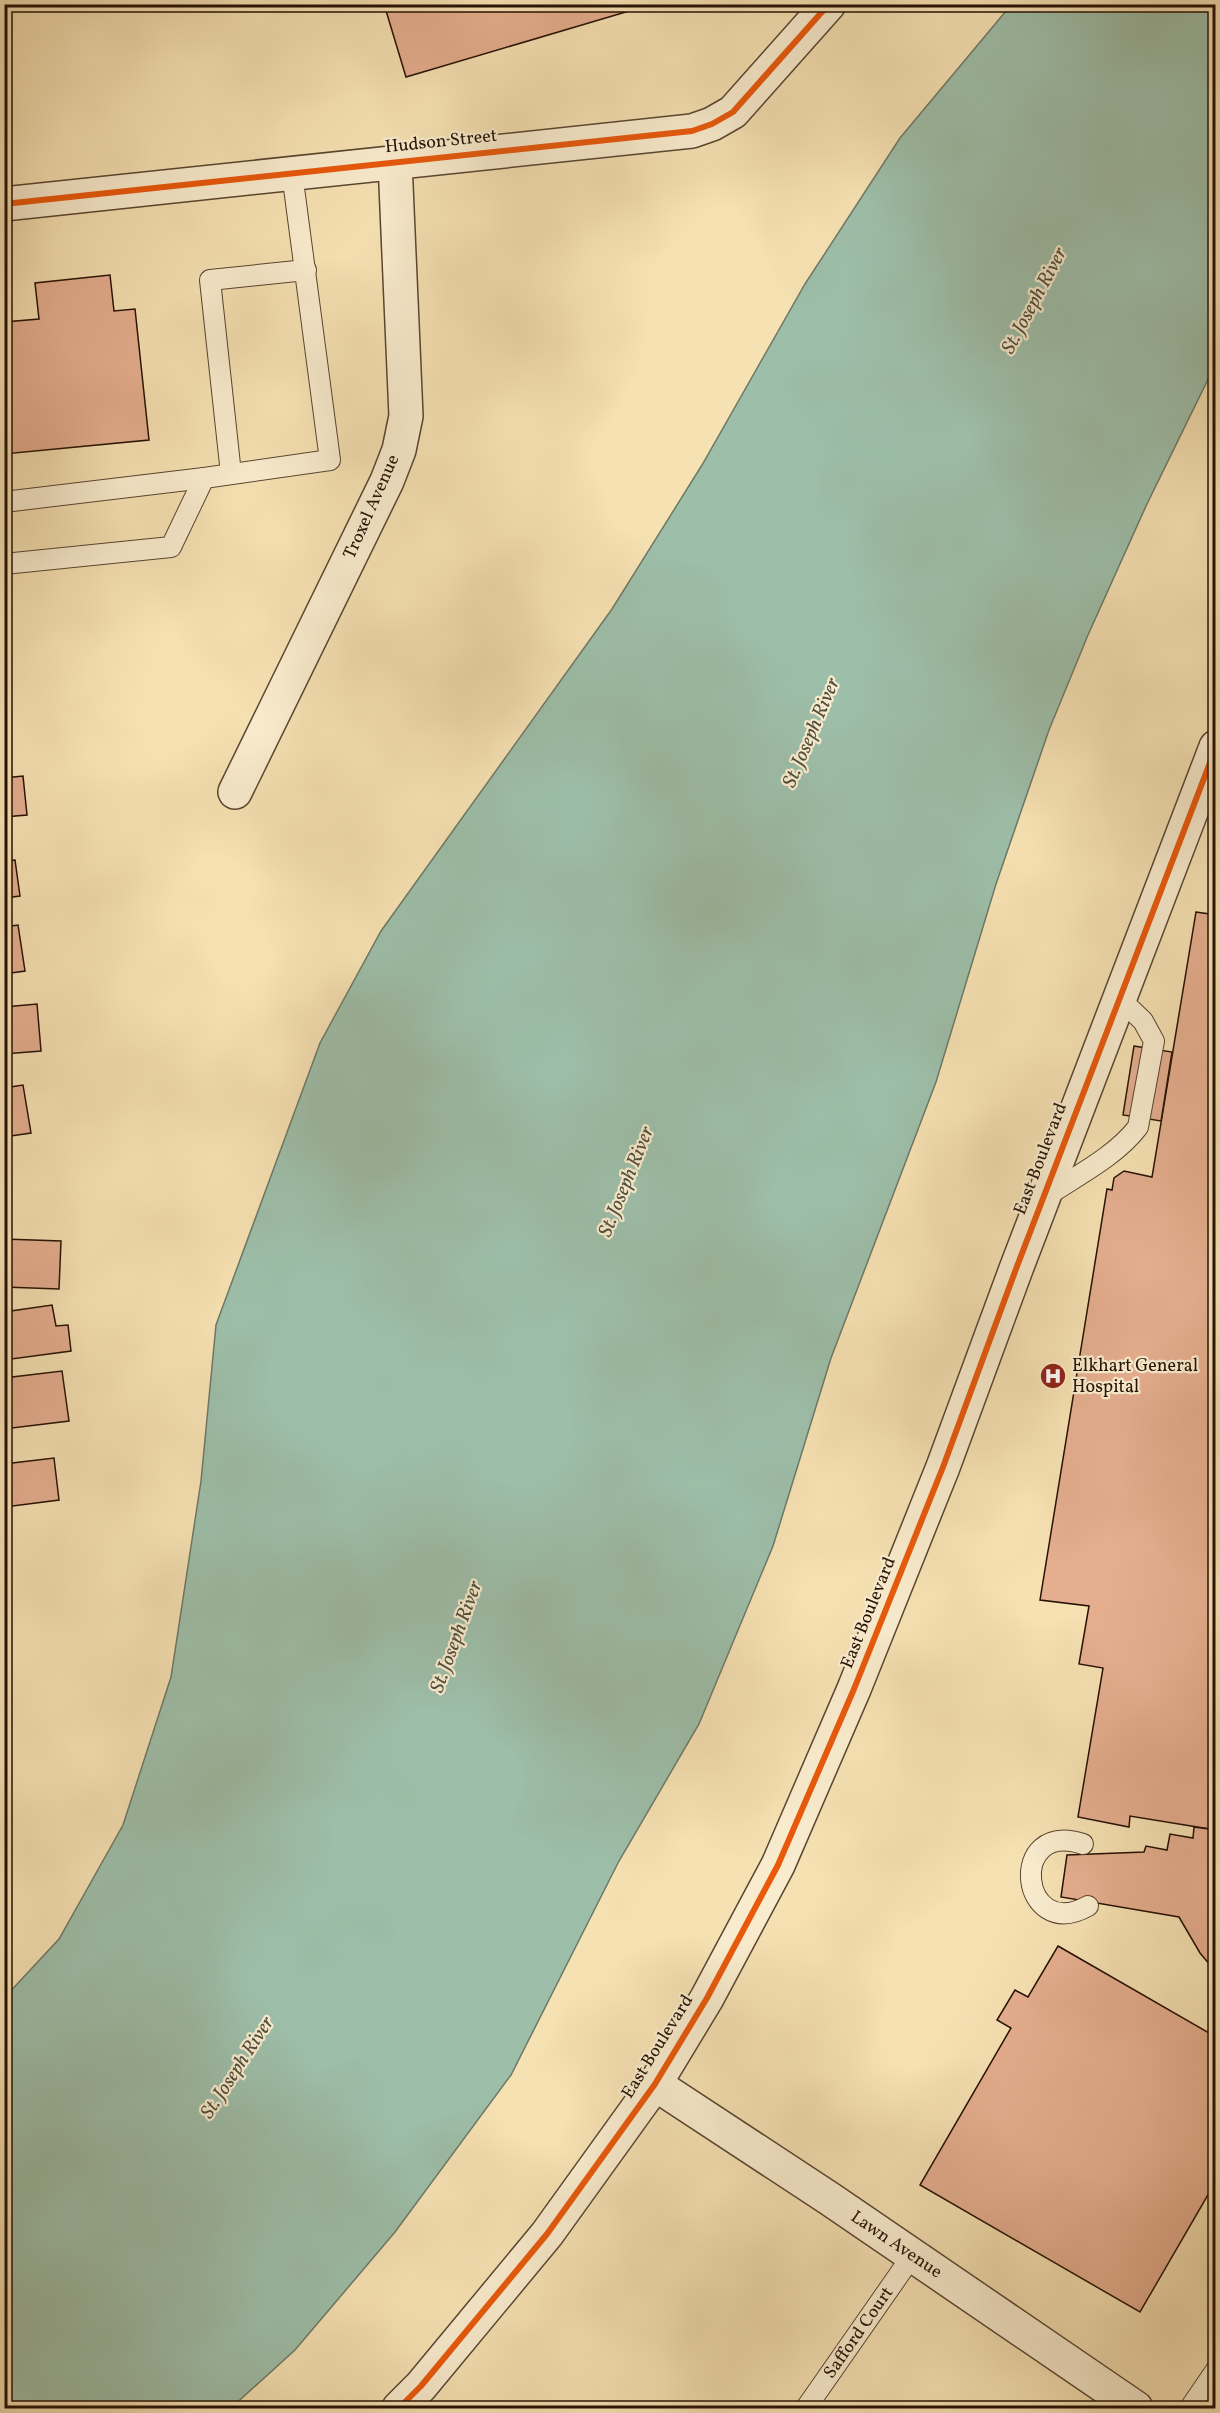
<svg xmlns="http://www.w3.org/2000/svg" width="1220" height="2413" font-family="Vollkorn,serif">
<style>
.water{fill:#9dbea9;stroke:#6d7967;stroke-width:1.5}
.building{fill:#e5ae8f;stroke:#251104;stroke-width:1.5}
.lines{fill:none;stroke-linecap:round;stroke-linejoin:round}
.lane-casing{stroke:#594530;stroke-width:22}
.street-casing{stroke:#594530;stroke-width:36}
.lane{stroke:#f9ecce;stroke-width:20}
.street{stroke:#f9ecce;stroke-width:33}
.cycleway-casing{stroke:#f9ecce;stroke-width:10}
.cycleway{stroke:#e8590c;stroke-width:6}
.labels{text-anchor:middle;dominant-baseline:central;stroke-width:4.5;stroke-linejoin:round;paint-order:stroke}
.street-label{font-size:18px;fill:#251104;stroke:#f9ecce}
.poi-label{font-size:18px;fill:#251104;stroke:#f9ecce;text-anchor:start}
.water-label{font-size:20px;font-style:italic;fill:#4f4e3e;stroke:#f9ecce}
</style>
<rect width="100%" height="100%" fill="#f6e1b3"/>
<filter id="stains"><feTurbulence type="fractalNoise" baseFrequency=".00333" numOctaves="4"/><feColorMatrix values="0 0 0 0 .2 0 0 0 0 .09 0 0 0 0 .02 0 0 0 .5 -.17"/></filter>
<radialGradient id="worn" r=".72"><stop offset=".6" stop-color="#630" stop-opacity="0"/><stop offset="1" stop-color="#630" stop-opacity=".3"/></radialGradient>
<polygon class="water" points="1011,5 1215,5 1215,365 1146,506 1088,635 1049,730 996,884 936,1082 831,1358 773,1546 699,1724 619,1861 511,2075 395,2232 295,2350 231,2408 5,2408 5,1997 59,1939 123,1825 171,1677 201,1481 216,1325 320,1043 381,931 612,609 702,465 805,284 900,138"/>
<g class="building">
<polygon points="384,4 635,4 636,9 406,77"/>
<polygon points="110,275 114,311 135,309 149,440 4,454 4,322 39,319 35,283"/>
<polygon points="23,776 27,815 4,817 4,778"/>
<polygon points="15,860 20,896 4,898 4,861"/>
<polygon points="1196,912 1216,915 1216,1830 1130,1816 1129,1827 1078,1817 1103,1668 1079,1664 1089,1606 1040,1600 1107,1189 1112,1190 1114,1178 1124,1171 1152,1177"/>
<polygon points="18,925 25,971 4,974 4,927"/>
<polygon points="37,1004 41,1051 4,1054 4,1007"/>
<polygon points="1134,1046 1172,1052 1161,1121 1123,1115"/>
<polygon points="23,1085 31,1133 4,1137 4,1088"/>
<polygon points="4,1239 61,1241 59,1289 4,1287"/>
<polygon points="52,1305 56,1326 68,1325 71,1351 4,1360 4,1312"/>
<polygon points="62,1371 69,1421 4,1429 4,1378"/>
<polygon points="54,1458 59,1500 5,1507 4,1464"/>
<polygon points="1194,1827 1216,1830 1216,1972 1200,1953 1179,1917 1061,1897 1067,1855 1144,1852 1146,1846 1167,1850 1170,1834 1193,1838"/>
<polygon points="1058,1946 1216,2037 1216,2181 1140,2312 920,2185 1011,2028 997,2020 1015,1990 1028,1997"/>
</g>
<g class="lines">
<g class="lane-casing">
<g id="lane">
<polyline points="231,474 210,280 306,270"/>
<polyline points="4,502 204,478 330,460 292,173"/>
<polyline points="4,564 171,547 204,478"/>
<path d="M 1045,1197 C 1076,1176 1115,1157 1138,1127 L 1154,1041 L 1143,1021 L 1120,999"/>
<path d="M 1083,1844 C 1006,1819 1020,1944 1088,1906"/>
<polyline points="806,2408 912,2256"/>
<polyline points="1190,2408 1216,2370"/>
</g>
</g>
<g class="street-casing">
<g id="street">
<polyline points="4,204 692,131 712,124 733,112 829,4"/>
<polyline points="235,792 387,481 399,450 406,416 395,162"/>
<polyline points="655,2084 830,2199 1136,2408"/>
<polyline points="399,2408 421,2386 547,2234 655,2084 707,1998 778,1865 854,1689 943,1467 1016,1269 1216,747"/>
</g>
</g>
<use href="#lane" class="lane"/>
<use href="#street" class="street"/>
<g class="cycleway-casing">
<g id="cycleway">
<polyline points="4,204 692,131 712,124 733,112 829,4"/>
<polyline points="399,2408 421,2386 547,2234 655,2084 707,1998 778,1865 854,1689 943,1467 1016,1269 1216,747"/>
</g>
</g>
<use href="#cycleway" class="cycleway"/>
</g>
<defs>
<g id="hospital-disc" transform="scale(1.35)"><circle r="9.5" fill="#8f2418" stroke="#f9ecce"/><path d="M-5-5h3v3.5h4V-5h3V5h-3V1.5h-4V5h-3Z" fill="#fff"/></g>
</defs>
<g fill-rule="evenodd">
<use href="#hospital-disc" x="1053" y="1376"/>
</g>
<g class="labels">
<g class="street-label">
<text transform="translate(441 142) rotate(-6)">Hudson Street</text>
<text transform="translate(372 507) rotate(-66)">Troxel Avenue</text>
<text transform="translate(1041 1159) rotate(-69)">East Boulevard</text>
<text transform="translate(869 1613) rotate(-68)">East Boulevard</text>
<text transform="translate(658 2047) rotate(-58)">East Boulevard</text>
<text transform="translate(896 2245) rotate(34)">Lawn Avenue</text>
<text transform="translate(859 2333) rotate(-55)">Safford Court</text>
</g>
<g class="poi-label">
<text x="1072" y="1366">Elkhart General<tspan x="1072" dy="21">Hospital</tspan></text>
</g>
<g class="water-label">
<text transform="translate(1035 301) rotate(-62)">St. Joseph River</text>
<text transform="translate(812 733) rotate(-67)">St. Joseph River</text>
<text transform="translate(627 1182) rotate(-68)">St. Joseph River</text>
<text transform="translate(457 1637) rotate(-70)">St. Joseph River</text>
<text transform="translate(238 2068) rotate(-57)">St. Joseph River</text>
</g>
</g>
<rect width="1220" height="2413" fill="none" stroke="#f6e1b3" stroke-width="24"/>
<rect x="6" y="6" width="1208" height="2401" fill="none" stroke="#251104" stroke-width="3"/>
<rect x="12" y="12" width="1196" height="2389" fill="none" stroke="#251104" stroke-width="1.5"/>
<rect width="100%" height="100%" filter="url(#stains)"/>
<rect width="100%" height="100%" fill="url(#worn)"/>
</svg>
